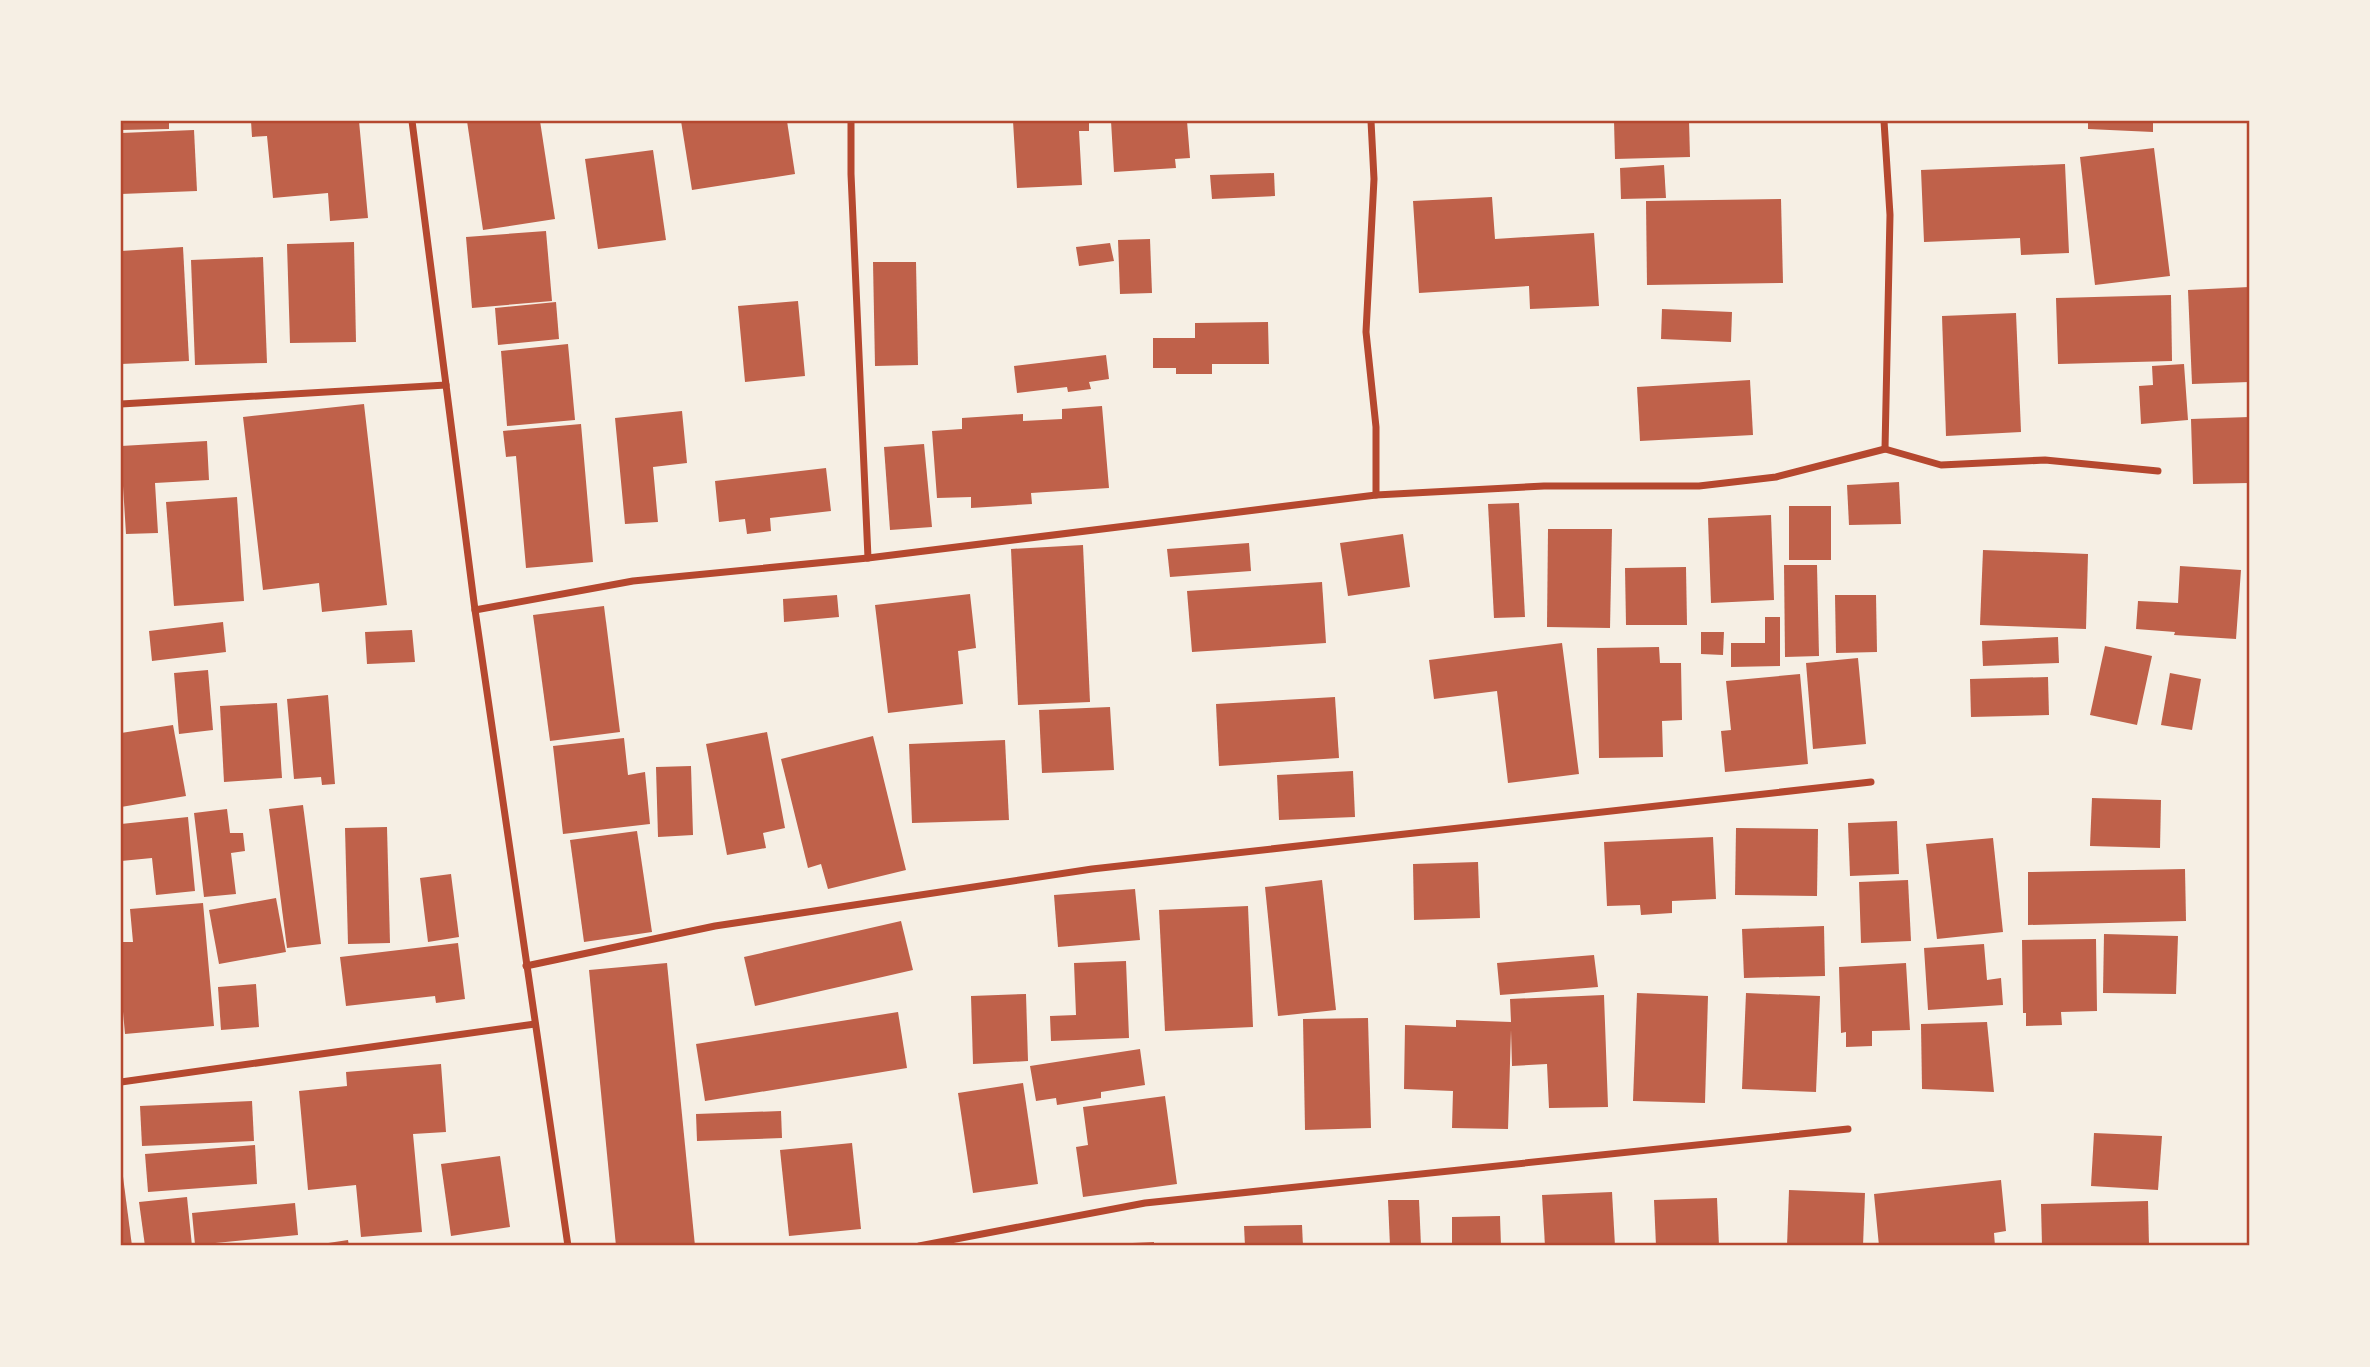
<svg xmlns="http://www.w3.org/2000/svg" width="2370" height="1367" font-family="Rubik,sans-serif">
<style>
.building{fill:#bf614a}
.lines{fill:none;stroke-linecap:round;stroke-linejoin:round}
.minor{stroke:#b5482f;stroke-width:7}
.neatline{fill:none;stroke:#b5482f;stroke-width:2.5}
</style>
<rect width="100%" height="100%" fill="#f6efe4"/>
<g class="building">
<polygon points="121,121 169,121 169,129 121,130"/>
<polygon points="251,121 359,121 368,218 330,221 328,193 273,198 267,136 252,137"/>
<polygon points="467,121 540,121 555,219 483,230"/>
<polygon points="681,121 787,121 795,174 692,190"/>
<polygon points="1013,121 1089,121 1089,131 1079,131 1082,185 1017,188"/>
<polygon points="1111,121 1187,121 1190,158 1175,159 1176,168 1114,172"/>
<polygon points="1614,121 1689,121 1690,157 1615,159"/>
<polygon points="2088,121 2153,121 2153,132 2088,129"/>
<polygon points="194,130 197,191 121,194 121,133"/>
<polygon points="2154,148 2170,276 2095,285 2080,157"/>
<polygon points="653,150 666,240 598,249 585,159"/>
<polygon points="2065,164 2069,253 2021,255 2020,238 1924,242 1921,170"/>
<polygon points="1664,165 1666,198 1621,199 1620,168"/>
<polygon points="1274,173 1275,196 1212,199 1210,175"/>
<polygon points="1492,197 1495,239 1594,233 1599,306 1530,309 1529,286 1419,293 1413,201"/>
<polygon points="1781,199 1783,283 1647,285 1646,201"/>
<polygon points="546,231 552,301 472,308 466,237"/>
<polygon points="1150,239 1152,293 1120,294 1118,240"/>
<polygon points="354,242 356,342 290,343 287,244"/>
<polygon points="1110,243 1114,261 1079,266 1076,247"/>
<polygon points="183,247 189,361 121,364 121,251"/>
<polygon points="263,257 267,363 195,365 191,260"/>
<polygon points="873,262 916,262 918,365 875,366"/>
<polygon points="2249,287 2249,382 2192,384 2188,290"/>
<polygon points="2171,295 2172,361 2058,364 2056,298"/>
<polygon points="798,301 805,376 745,382 738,306"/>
<polygon points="556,302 559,339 498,345 495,308"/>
<polygon points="1662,309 1732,312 1731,342 1661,339"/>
<polygon points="2016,313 2021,432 1946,436 1942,316"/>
<polygon points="1268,322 1269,364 1212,364 1212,374 1176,374 1176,368 1153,368 1153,338 1195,338 1195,323"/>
<polygon points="568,344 575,420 507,426 501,351"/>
<polygon points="1106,355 1109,379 1089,382 1091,389 1068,392 1067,387 1017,393 1014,366"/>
<polygon points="2184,364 2188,420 2141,424 2139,386 2153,385 2152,366"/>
<polygon points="1750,380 1753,435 1640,441 1637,387"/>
<polygon points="364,404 387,605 322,612 319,583 263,590 243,417"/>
<polygon points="1102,406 1109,488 1031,493 1032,504 971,508 971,497 937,498 932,431 962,429 962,418 1023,414 1023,421 1062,419 1062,409"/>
<polygon points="682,411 687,463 653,467 658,522 625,524 615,418"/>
<polygon points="2249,417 2249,483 2193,484 2191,419"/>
<polygon points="581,424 593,562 526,568 516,456 506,457 503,431"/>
<polygon points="207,441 209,480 155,483 158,533 126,534 123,486 121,486 121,446"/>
<polygon points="924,444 932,527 890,530 884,447"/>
<polygon points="826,468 831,511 770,518 771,531 747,534 745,519 719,522 715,481"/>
<polygon points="1899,482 1901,524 1849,525 1847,485"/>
<polygon points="237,497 244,601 174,606 166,502"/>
<polygon points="1519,503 1525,617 1494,618 1488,504"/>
<rect x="1789" y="506" width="42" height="54"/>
<polygon points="1771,515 1774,600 1711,603 1708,518"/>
<polygon points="1548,529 1612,529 1610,628 1547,627"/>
<polygon points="1403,534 1410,587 1348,596 1340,543"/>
<polygon points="1249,543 1251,571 1170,577 1167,549"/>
<polygon points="1083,545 1090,702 1018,705 1011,549"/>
<polygon points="1983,550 2088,554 2086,629 1980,625"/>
<polygon points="1784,565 1817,565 1819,656 1785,657"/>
<polygon points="2180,566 2241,570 2236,639 2174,635 2175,632 2136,629 2138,601 2178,603"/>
<polygon points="1686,567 1687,625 1626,625 1625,568"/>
<polygon points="1322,582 1326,643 1192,652 1187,591"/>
<polygon points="970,594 976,648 958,651 963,704 888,713 875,605"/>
<polygon points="837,595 839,617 784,622 783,599"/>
<polygon points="1835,595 1876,595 1877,652 1836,653"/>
<polygon points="604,606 620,732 550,741 533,615"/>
<polygon points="1765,617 1780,617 1780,666 1731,667 1731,643 1765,643"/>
<polygon points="223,622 226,652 152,661 149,631"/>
<polygon points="412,630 415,662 367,664 365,632"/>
<polygon points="1701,632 1724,632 1723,655 1701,654"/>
<polygon points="2058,637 2059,663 1983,666 1982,641"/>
<polygon points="1562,643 1579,774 1508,783 1497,691 1434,699 1429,660"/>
<polygon points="2105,646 2152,656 2137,725 2090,715"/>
<polygon points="1659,647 1660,663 1681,663 1682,720 1662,721 1663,757 1599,758 1597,648"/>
<polygon points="1858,658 1866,744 1813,749 1806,663"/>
<polygon points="208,670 213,730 179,734 174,673"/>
<polygon points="2170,673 2201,679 2192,730 2161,725"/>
<polygon points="1800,674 1808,764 1725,772 1721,731 1731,730 1726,681"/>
<polygon points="2048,677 2049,715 1971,717 1970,679"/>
<polygon points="328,695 335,784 322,785 321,777 294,779 287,699"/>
<polygon points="1335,697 1339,758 1219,766 1216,704"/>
<polygon points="277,703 282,778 224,782 220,706"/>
<polygon points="1110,707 1114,770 1042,773 1039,710"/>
<polygon points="173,725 186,796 121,807 121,733"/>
<polygon points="767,732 785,828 763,833 766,848 727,855 706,744"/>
<polygon points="873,736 906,870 828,889 821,864 808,868 781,759"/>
<polygon points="624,738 628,775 645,772 650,824 563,834 553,746"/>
<polygon points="1005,740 1009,820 912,823 909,744"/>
<polygon points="691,766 693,835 658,837 656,767"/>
<polygon points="1353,771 1355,817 1279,820 1277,775"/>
<polygon points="2092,798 2161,800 2160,848 2090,846"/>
<polygon points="303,805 321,944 287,948 269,809"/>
<polygon points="227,809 230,833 243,833 245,851 231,853 236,894 204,897 194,813"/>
<polygon points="188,817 195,891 156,895 152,858 121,861 121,824"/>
<polygon points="1897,821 1899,874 1850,876 1848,823"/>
<polygon points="387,827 390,943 348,944 345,828"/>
<polygon points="1736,828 1818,829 1817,896 1735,895"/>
<polygon points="637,831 652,932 584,942 570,840"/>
<polygon points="1713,837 1716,899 1672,901 1672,913 1641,915 1640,905 1607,906 1604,842"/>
<polygon points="1993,838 2003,932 1937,939 1926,844"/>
<polygon points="1478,862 1480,918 1414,920 1413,864"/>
<polygon points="2185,869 2186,921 2028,925 2028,872"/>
<polygon points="451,874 459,937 428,942 420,878"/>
<polygon points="1322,880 1336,1010 1278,1016 1265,887"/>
<polygon points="1908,880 1911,941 1861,943 1859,882"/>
<polygon points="1135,889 1140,940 1058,947 1054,895"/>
<polygon points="276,898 286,952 219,964 209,910"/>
<polygon points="203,903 214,1026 125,1034 121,989 121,942 133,942 130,909"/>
<polygon points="1248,906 1253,1027 1165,1031 1159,910"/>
<polygon points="901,921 913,970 755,1006 744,957"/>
<polygon points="1824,926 1825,976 1744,978 1742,929"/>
<polygon points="2104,934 2178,936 2176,994 2103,993"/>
<polygon points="2096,939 2097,1011 2061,1012 2062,1025 2026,1026 2026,1013 2023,1013 2022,940"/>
<polygon points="458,943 465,999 436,1003 435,996 346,1006 340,957"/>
<polygon points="1984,944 1987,980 2001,978 2003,1005 1928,1010 1924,948"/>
<polygon points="1594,955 1598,987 1500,995 1497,963"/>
<polygon points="1126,961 1129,1038 1051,1041 1050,1016 1076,1015 1074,963"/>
<polygon points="667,963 695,1246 616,1246 589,970"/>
<polygon points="1906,963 1910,1030 1872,1031 1872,1046 1846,1047 1846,1032 1841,1033 1839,967"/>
<polygon points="256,984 259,1027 221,1030 218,987"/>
<polygon points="1637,993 1708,996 1705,1103 1633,1101"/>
<polygon points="1746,993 1820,996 1816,1092 1742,1089"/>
<polygon points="1026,994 1028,1061 973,1064 971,996"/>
<polygon points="1604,995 1608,1107 1549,1108 1547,1064 1512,1066 1511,1030 1508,1129 1452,1128 1453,1091 1404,1089 1405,1025 1456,1027 1456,1020 1511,1022 1510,999"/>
<polygon points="898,1012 907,1068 705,1101 696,1044"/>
<polygon points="1368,1018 1371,1128 1305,1130 1303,1019"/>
<polygon points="1987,1022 1994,1092 1922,1089 1921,1024"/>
<polygon points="1140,1049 1145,1085 1101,1092 1101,1098 1057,1105 1056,1098 1036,1101 1030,1066"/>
<polygon points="441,1064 446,1132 413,1134 422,1232 361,1237 356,1185 308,1190 299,1091 347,1086 346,1072"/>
<polygon points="1023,1083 1038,1184 973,1193 958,1093"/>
<polygon points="1165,1096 1177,1184 1083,1197 1076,1147 1088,1145 1083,1107"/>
<polygon points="252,1101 254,1141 142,1146 140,1106"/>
<polygon points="781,1111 782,1138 697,1141 696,1114"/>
<polygon points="2094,1133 2162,1136 2158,1190 2091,1186"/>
<polygon points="852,1143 861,1229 789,1236 780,1150"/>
<polygon points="255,1145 257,1184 148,1192 145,1154"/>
<polygon points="500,1156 510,1227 451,1236 441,1164"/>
<polygon points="121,1169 122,1169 132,1246 121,1246"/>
<polygon points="2001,1180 2006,1231 1994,1233 1995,1246 1879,1246 1874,1194"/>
<polygon points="1789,1190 1865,1193 1863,1246 1787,1246"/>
<polygon points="1612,1192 1615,1246 1545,1246 1542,1195"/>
<polygon points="187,1197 192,1246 145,1246 139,1202"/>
<polygon points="1717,1198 1719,1246 1656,1246 1654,1200"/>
<polygon points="1388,1200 1419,1200 1421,1246 1390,1246"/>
<polygon points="2148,1201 2149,1246 2042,1246 2041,1204"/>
<polygon points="295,1203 298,1235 195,1245 192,1213"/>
<polygon points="1500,1216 1501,1246 1452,1246 1452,1217"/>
<polygon points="1302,1225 1303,1246 1245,1246 1244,1226"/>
<polygon points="348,1240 349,1246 315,1246 315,1245"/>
<polygon points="1154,1242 1154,1246 1111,1246 1111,1244"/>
</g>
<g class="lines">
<g class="minor">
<polyline points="412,121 475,610 568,1246"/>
<polyline points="851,121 851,174 868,558"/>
<polyline points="1371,121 1374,179 1366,332 1376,427 1376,495"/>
<polyline points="1884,121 1890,215 1885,449"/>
<polyline points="121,404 446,385"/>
<polyline points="475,610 633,581 868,558 1376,495 1544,486 1699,486 1776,477 1885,449 1941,465 2045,460 2158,471"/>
<polyline points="526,966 715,926 1092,869 1871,782"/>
<polyline points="121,1082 535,1024"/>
<polyline points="919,1246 1145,1203 1848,1129"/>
</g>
</g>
<rect width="2370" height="1367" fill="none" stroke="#f6efe4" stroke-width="245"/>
<rect x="122" y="122" width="2126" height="1122" class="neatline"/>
</svg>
